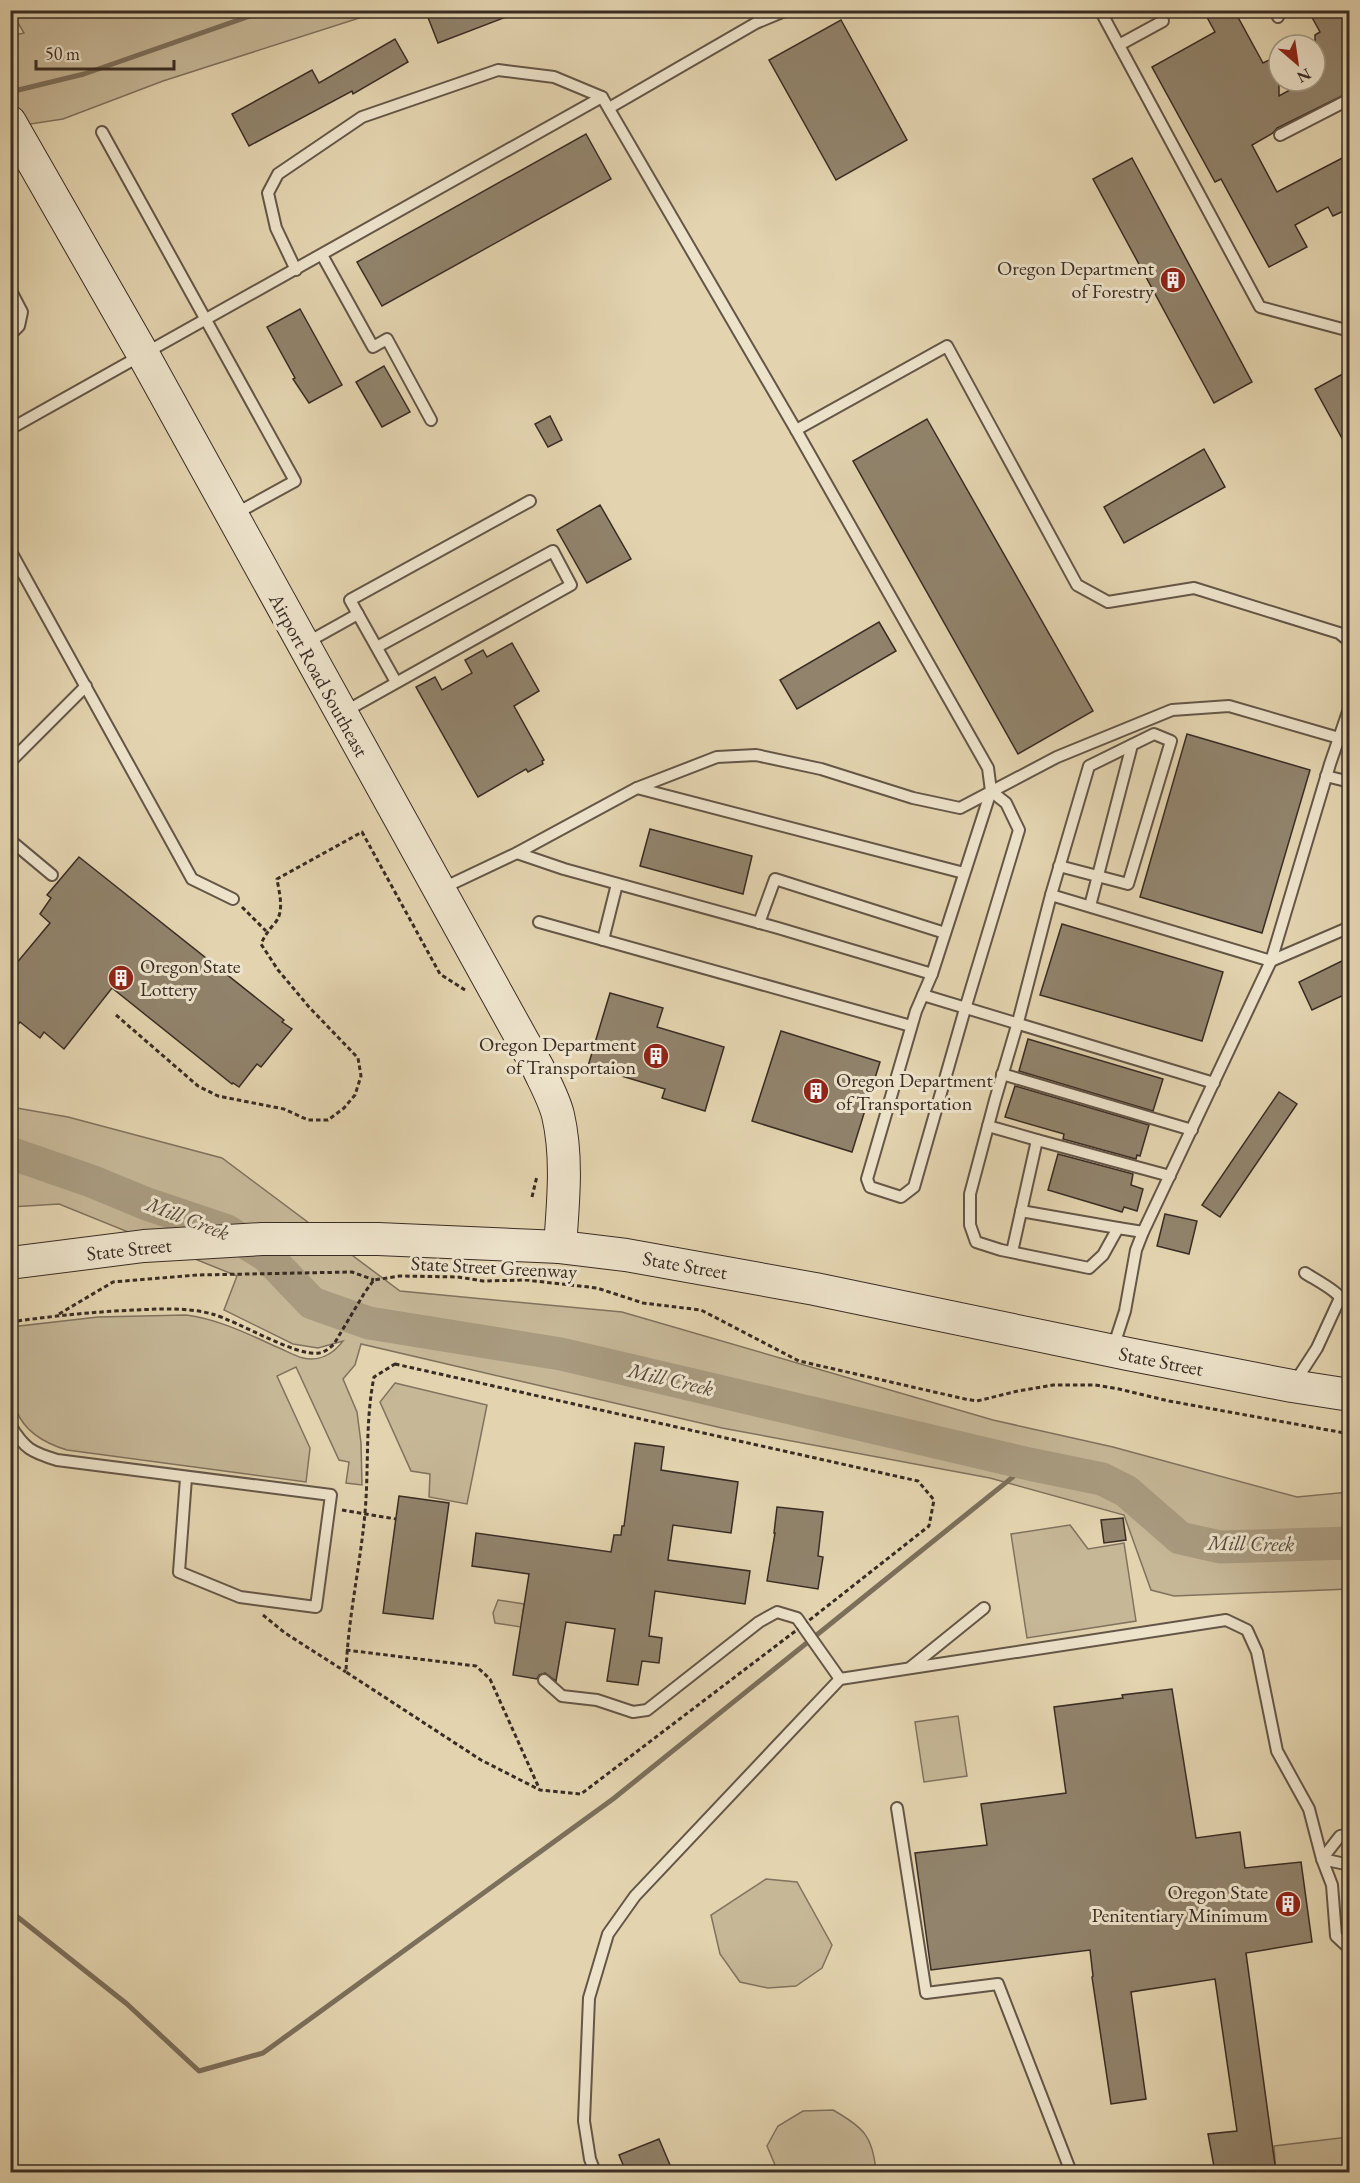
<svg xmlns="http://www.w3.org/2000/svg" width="1360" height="2183" font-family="'EB Garamond',serif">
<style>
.green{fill:#c6b797;stroke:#80725e;stroke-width:1.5}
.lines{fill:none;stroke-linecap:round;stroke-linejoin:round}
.stream{stroke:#7c6f5b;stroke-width:5}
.river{stroke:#a99b80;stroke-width:33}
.building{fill:#91836c;stroke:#392c24;stroke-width:1.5}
.lane-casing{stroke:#645647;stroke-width:14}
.secondary-casing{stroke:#392c24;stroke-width:34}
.path{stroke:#392c24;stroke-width:3;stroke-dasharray:4.5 3;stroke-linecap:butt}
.lane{stroke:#ede3cb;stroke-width:10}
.secondary{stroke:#ede3cb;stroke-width:32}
.labels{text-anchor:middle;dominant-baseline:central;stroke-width:6;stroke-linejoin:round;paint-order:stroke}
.poi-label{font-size:20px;fill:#392c24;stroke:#ede3cb;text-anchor:end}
.street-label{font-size:20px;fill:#392c24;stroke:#ede3cb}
.water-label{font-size:21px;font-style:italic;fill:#55483b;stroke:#ede3cb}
</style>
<rect width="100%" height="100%" fill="#e3d4af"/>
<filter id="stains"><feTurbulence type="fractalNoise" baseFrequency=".00333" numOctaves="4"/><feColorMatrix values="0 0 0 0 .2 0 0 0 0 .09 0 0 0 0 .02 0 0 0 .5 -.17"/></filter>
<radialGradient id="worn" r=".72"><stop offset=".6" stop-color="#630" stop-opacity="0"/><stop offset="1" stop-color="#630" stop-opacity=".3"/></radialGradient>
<g class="green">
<polygon points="11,11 381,11 163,81 63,119 11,127 10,36 24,33"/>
<path d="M 11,1107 L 68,1117 L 222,1158 L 400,1291 L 622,1312 L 993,1420 L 1113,1447 L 1297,1497 L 1349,1492 L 1349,1589 L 1174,1596 L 1151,1590 L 1124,1515 L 990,1478 L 722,1428 L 361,1344 L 355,1365 L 343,1379 L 357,1412 L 361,1443 L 362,1485 L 346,1483 L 349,1462 L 339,1460 L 296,1367 L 277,1376 L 310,1448 L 306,1482 L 67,1450 C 0,1430 11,1386 11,1327 L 98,1317 L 186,1315 C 218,1319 248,1334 277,1347 C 285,1350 294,1356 303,1358 C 319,1362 333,1354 343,1341 L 318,1348 L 293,1344 L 224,1310 L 237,1276 L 59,1204 L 11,1207 Z"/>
<polygon points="395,1383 487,1405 467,1504 429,1497 430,1474 411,1471 380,1402"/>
<polygon points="1070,1525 1088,1549 1124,1543 1136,1621 1027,1638 1011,1534"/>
<polygon points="498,1600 524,1604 521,1627 495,1623 493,1613"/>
<polygon points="958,1716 967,1776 924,1782 915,1722"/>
<polygon points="766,1879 797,1882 832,1945 822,1968 796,1986 768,1988 740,1982 720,1954 711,1915"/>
<path d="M 833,2110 C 863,2127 873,2136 876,2172 L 778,2172 L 767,2146 L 778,2126 L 803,2111 Z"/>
<polygon points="1348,2137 1349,2141 1349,2172 1276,2172 1274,2146"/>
</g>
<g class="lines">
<g class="stream">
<polyline points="10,92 84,74 267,10"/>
<polyline points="10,1911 127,2004 199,2071 263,2053 613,1799 1029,1464"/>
</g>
<polyline class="river" points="10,1153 91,1181 147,1204 227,1231 267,1256 312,1303 369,1323 561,1354 1029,1464 1102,1479 1126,1491 1180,1538 1220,1547 1350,1543"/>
</g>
<g class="building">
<polygon points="438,10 519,10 519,12 438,43 427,15"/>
<polygon points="1203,10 1234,10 1263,63 1279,55 1279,96 1306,81 1315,81 1315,35 1320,32 1308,10 1334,10 1338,17 1350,11 1350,92 1277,128 1273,133 1252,145 1277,192 1350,154 1350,208 1333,216 1328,207 1295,225 1307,247 1269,267 1221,179 1215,182 1152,67 1215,32"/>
<polygon points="841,20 907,140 836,180 769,60"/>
<polygon points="395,39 408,62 353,94 352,91 249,146 232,114 312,70 319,83"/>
<polygon points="586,134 611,179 382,306 357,262"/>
<polygon points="1132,158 1252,382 1214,403 1093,179"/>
<polygon points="300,309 342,385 309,403 293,379 295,378 267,327"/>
<polygon points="384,366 410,412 382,427 356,382"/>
<polygon points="1350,370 1350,453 1315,389"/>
<polygon points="550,416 562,440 548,447 535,424"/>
<polygon points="927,419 1093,711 1018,754 853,461"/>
<polygon points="1204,449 1225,487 1124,543 1104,507"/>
<polygon points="600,505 631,559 587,583 557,530"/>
<polygon points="879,622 896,651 797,709 780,680"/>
<polygon points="512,643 539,691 514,706 544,760 542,761 543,764 528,772 526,769 478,797 416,687 435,677 442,690 472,673 465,660 483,650 487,657"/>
<polygon points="1187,734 1310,770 1262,933 1140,897"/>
<polygon points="650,829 752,856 743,894 640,866"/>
<polygon points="79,857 284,1020 282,1022 292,1029 261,1067 257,1064 239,1087 233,1083 232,1084 112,988 64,1049 44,1032 40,1038 20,1022 10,1034 10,971 50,923 40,914 51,898 47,895"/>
<polygon points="1062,924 1223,972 1202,1041 1040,995"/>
<polygon points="1350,957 1350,992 1312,1010 1299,982"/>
<polygon points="610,993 663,1008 657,1027 724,1047 705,1111 662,1098 665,1089 588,1066"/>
<polygon points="781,1031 880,1062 852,1152 752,1121"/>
<polygon points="1028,1039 1163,1079 1153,1111 1019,1071"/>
<polygon points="1015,1086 1149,1125 1140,1156 1137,1155 1136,1159 1063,1139 1064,1134 1005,1117"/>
<polygon points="1279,1092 1297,1104 1220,1217 1202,1205"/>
<polygon points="1058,1154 1133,1174 1131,1185 1143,1189 1137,1211 1124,1207 1122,1212 1048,1190"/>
<polygon points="1165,1214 1197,1221 1189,1254 1157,1246"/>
<polygon points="635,1443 664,1447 661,1470 738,1482 731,1533 673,1525 668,1560 750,1571 745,1604 655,1591 649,1636 662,1638 659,1663 642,1661 638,1685 607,1681 615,1629 566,1622 556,1681 545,1673 539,1675 537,1679 513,1675 529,1574 472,1566 476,1533 611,1552 614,1535 621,1535 622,1526 624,1526"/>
<polygon points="399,1496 449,1503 433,1619 383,1613"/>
<polygon points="777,1507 823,1512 818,1556 823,1557 818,1589 767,1581 775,1533 774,1533"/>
<polygon points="1123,1518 1126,1540 1104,1543 1101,1520"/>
<polygon points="1172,1689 1196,1838 1240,1832 1245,1868 1301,1862 1312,1942 1246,1953 1276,2172 1215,2172 1208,2134 1237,2131 1215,1979 1131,1992 1146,2099 1111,2104 1092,1977 1093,1976 1090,1950 931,1970 915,1853 987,1845 981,1804 1066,1793 1054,1707 1123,1698 1122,1695"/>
<polygon points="659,2139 673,2172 626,2172 619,2155"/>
</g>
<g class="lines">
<g class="lane-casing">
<g id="lane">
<polyline points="1100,10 1260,307 1350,331"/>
<polyline points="1275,10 1278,17"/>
<polyline points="1119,45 1163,21"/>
<polyline points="609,108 756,23 787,10"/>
<polyline points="102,132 295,481 235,514"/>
<polyline points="1280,135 1350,99"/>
<polyline points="322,255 373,347 387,339 431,420"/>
<polyline points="296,270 276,228 268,193 278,174 362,117 498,70 554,77 602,97"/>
<polyline points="10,289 22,312 19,326 10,335"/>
<polyline points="10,429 602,97 796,430 947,346 1077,585 1108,602 1194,588 1339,633 1350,642"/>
<polyline points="10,550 192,879 233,899"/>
<polyline points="306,643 358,614"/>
<polyline points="396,682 350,600 530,501"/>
<polyline points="344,712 571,585 553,551 377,647"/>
<polyline points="10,762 86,686"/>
<polyline points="1326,776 1350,782"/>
<polyline points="637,788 964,873"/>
<polyline points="10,840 52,875"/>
<polyline points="517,853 564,869 778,928 932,974 991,791 988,768 796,430"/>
<polyline points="443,888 517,853 637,788 717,757 756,755 821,769 913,798 960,808 1057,757 1172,710 1229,706 1339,738"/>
<polyline points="1051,895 1089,766 1154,734 1171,741 1128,884 1059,866"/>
<polyline points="1090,906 1132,745"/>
<polyline points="539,922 911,1026"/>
<polyline points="759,923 775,879 945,933"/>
<polyline points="603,940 617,884"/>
<polyline points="932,974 916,1011 867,1179 870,1187 901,1197 914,1187 965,1009 1019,830 1006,803 991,791"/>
<polyline points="923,995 1214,1083"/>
<polyline points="1002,1074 1192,1130"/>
<polyline points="988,1126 1037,1140 1012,1252"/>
<polyline points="1037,1140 1170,1176"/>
<polyline points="1021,1211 1118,1228"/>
<polyline points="1143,1232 1118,1228 1103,1255 1089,1268 1001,1250 976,1242 970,1225 970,1194 995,1100 1018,1022 1051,895 1271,961 1350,927"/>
<path d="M 1305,1273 C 1319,1282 1343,1293 1350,1311"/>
<polyline points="1113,1348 1125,1311 1136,1250 1143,1232 1271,961 1330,764 1350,706"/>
<polyline points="1295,1382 1317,1348 1340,1298"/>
<path d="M 10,1425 C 25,1449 31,1452 57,1460 L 331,1495 L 316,1607 L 240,1597 L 179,1572 L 186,1478"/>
<polyline points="911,1667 984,1608"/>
<polyline points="544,1680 562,1696 597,1700 633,1712 647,1710 759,1622 777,1612 797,1618 840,1679"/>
<polyline points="897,1808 926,1993 998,1984 1071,2172"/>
<polyline points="1350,1834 1340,1836 1322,1859 1332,1885 1336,1936 1350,1949"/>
<polyline points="595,2172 590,2159 584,2121 589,1998 608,1934 635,1896 840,1679 1226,1620 1247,1630 1257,1652 1277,1751 1309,1809 1322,1859 1350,1865"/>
</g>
</g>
<g class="secondary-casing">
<g id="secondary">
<path d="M 10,122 L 144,356 L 538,1068 C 545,1083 554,1099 558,1115 C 568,1158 563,1203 560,1247"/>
<polyline points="10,1263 144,1246 262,1239 378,1239 560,1247 626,1255 815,1289 1128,1354 1292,1386 1350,1395"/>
</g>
</g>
<g class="path">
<polyline points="242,907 266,931"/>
<path d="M 116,1015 L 198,1086 L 218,1096 L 284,1109 L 308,1120 L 328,1120 L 344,1108 L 355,1095 L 361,1076 L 358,1058 L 309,1007 L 278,970 L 261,944 C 265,935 269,930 275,923 C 285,911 279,892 277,879 L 362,832 L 440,974 L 465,990"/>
<polyline points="532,1197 537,1176"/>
<polyline points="59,1314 113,1282 197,1275 352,1272 374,1280"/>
<path d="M 10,1322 C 52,1316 92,1312 134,1310 C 159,1309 187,1307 212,1314 C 238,1321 296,1357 319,1353 C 325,1352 330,1348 334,1344 L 365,1292 L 374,1280 L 400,1276 L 458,1277 L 483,1281 L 526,1280 L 597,1288 L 643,1303 L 701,1310 L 799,1361 L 965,1399 L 977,1401 L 1018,1391 L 1053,1385 L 1095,1385 L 1119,1389 L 1169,1401 L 1350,1434"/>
<path d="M 395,1364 L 918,1481 L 934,1500 L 929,1526 L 802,1626 L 581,1794 L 540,1790 L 481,1760 L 346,1672 C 348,1618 360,1567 365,1513 C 369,1467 365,1422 374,1377 Z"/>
<polyline points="342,1510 396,1519"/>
<polyline points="263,1615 285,1633 346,1672"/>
<polyline points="346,1650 476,1666 490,1679 539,1788"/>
</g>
<use href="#lane" class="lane"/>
<use href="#secondary" class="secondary"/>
</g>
<defs>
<g id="building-disc" transform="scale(1.35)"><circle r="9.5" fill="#8f2418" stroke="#ede3cb"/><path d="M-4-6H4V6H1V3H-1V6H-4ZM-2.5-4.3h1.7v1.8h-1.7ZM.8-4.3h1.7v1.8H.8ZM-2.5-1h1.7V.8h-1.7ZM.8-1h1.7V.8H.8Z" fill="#fff"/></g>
</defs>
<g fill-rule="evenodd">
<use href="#building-disc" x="1173" y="280"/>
<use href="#building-disc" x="121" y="978"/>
<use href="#building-disc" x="656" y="1056"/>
<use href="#building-disc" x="816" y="1091"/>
<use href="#building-disc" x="1288" y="1904"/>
</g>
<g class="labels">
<g class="poi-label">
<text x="1154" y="268">Oregon Department<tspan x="1154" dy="23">of Forestry</tspan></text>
<text x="140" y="966" text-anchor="start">Oregon State<tspan x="140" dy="23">Lottery</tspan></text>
<text x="636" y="1044">Oregon Department<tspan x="636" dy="23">of Transportaion</tspan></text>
<text x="836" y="1080" text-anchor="start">Oregon Department<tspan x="836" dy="23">of Transportation</tspan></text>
<text x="1268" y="1892">Oregon State<tspan x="1268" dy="23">Penitentiary Minimum</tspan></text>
</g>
<g class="street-label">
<text transform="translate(319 675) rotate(61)">Airport Road Southeast</text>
<text transform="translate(129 1249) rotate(-6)">State Street</text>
<text transform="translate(685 1265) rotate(10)">State Street</text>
<text transform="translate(494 1267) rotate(3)">State Street Greenway</text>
<text transform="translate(1161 1361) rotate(11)">State Street</text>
</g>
<g class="water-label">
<text transform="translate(188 1218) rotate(21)">Mill Creek</text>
<text transform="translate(671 1379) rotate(13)">Mill Creek</text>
<text transform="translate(1251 1543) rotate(1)">Mill Creek</text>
</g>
</g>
<rect width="1360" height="2183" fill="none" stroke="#e3d4af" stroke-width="36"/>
<rect x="12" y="12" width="1336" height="2159" fill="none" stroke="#392c24" stroke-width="3"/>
<rect x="18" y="18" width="1324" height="2147" fill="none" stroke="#392c24" stroke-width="1.5"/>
<g transform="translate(1297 63) rotate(151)"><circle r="28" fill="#ede3cb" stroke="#a59a88" stroke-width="1.5"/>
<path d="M0-4.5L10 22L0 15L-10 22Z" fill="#8f2418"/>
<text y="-9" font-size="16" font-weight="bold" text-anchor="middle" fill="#392c24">N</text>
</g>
<path d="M36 60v9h138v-9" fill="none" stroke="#392c24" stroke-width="3"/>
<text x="45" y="60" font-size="18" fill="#392c24" stroke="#ede3cb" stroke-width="4.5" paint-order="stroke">50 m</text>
<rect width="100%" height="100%" filter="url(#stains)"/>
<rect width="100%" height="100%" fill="url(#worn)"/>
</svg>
